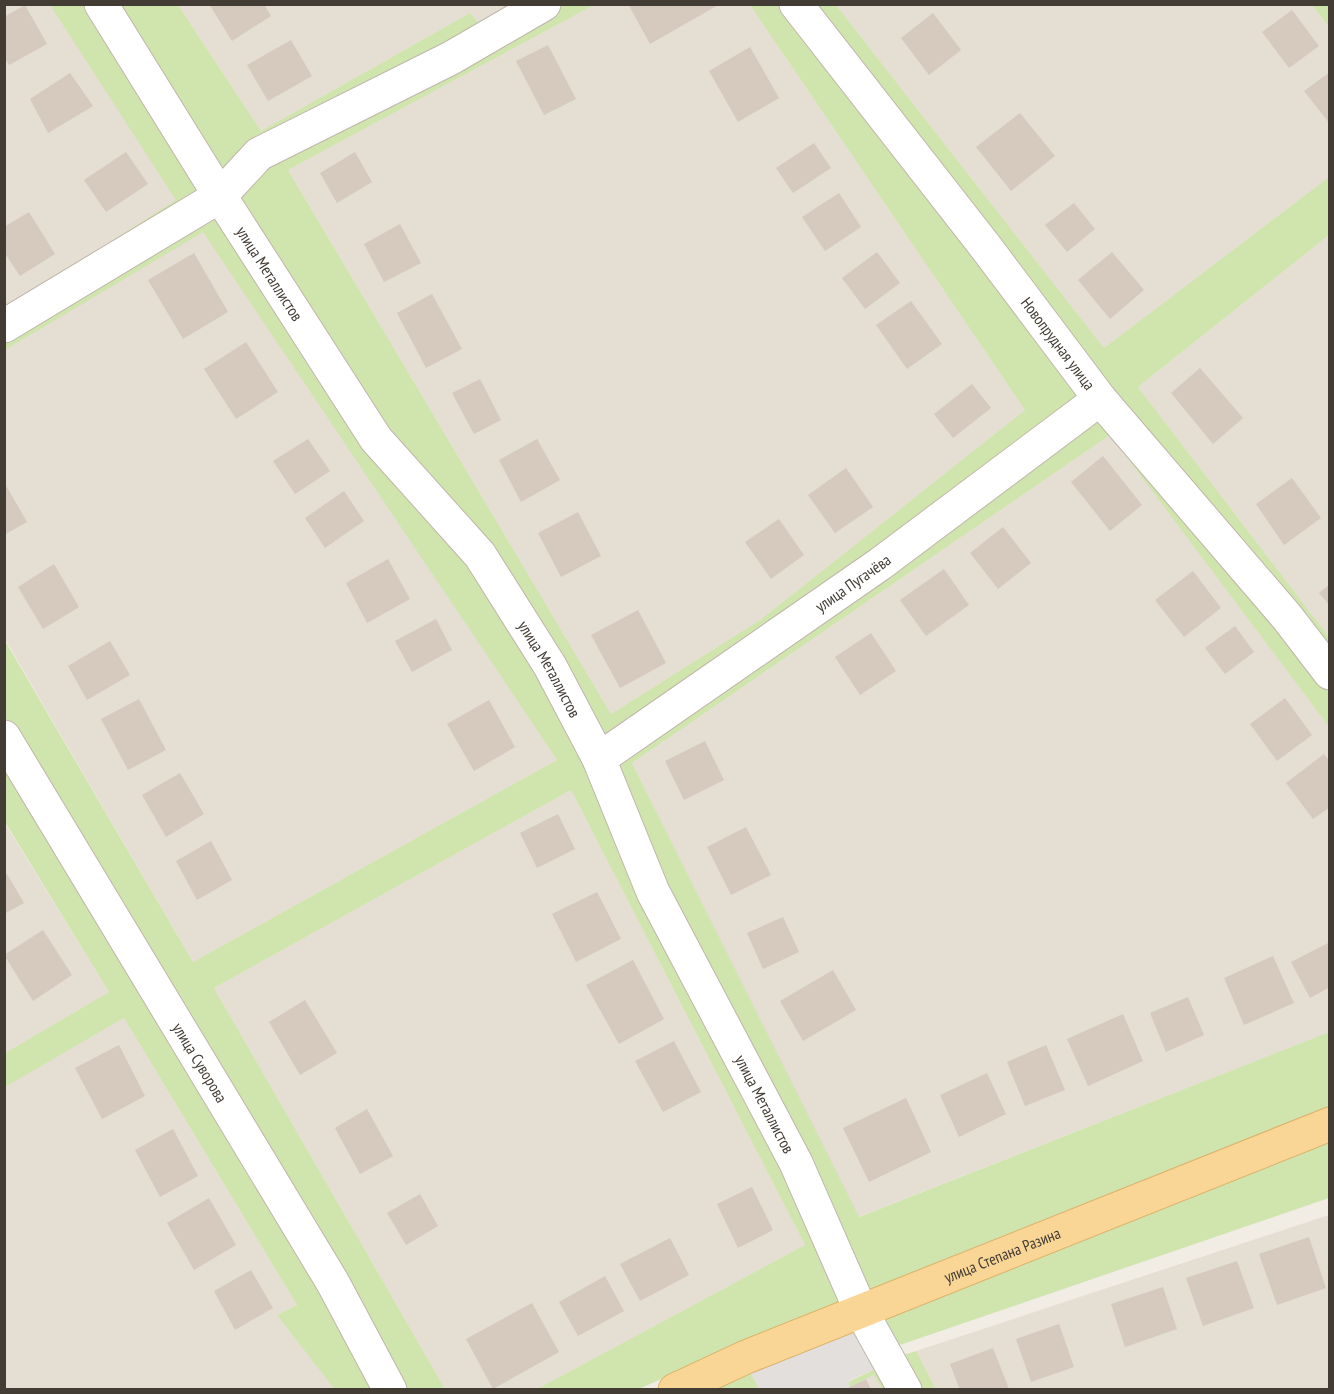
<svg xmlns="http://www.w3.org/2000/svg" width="1334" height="1394" font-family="'PT Sans Narrow',sans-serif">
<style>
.residential{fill:#e5ded2}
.green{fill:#d0e4ae}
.parking{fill:#e2dfdc}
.building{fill:#d5cabd}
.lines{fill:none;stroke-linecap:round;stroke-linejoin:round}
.minor-casing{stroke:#bfb6aa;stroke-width:35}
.major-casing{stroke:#ddb067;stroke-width:35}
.minor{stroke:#fff;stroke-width:33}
.major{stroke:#f9d596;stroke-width:33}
.labels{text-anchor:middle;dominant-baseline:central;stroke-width:5;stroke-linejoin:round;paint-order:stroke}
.street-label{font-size:16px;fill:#433c34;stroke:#fff}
</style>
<rect width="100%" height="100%" fill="#f1ece4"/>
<g class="residential">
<polygon points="5,5 50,5 177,200 5,309"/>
<polygon points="178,5 518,5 483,28 470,13 261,131"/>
<polygon points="594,5 750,5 1025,410 760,620 611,714 288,170"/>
<polygon points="836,5 1312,5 1329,27 1329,177 1104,348"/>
<polygon points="203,231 557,760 193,962 5,639 4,350"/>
<polygon points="1329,235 1329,637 1138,387"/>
<polygon points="1110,435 1329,727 1329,1032 858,1217 632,763"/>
<polygon points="571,790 805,1245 537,1389 445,1389 214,988"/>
<polygon points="4,822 109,992 5,1053 4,1053"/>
<polygon points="124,1018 297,1305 277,1315 334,1389 5,1389 4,1087"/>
<polygon points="1329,1215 1329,1389 936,1389 916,1351"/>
<polygon points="874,1375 882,1389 844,1390"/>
</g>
<g class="green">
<polygon points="50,5 92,5 209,194 5,309 176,200"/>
<polygon points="110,5 178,5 261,131 470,13 483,28 222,186"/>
<polygon points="560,5 594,5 288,170 611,714 760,620 1025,410 750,5 786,5 1089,397 604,749 380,431 231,198 264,159"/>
<polygon points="806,5 836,5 1104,348 1329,177 1329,235 1138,387 1329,637 1329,659 1116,399"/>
<polygon points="1312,5 1329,5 1329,27"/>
<polygon points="216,205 475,557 542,669 787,1162 840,1304 741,1343 639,1389 537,1389 805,1245 571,790 214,988 445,1389 399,1389 171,997 5,720 4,639 193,962 557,760 203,232 5,350 5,332"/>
<polygon points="1096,409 1329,684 1329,727 1110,435 632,763 859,1217 1329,1032 1329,1110 875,1290 860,1286 611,771 618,754"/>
<polygon points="5,756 381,1389 334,1389 277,1315 297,1305 124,1018 5,1087 5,1053 109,992 5,822"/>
<polygon points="1329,1140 1329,1198 894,1347 885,1316"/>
<polygon points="916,1351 936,1389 915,1389 898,1357"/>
<polygon points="883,1365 896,1389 882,1389 874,1375 850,1387 848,1382"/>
<polygon points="749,1369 759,1389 705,1390"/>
</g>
<polygon class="parking" points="855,1328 883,1365 848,1381 850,1387 844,1390 759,1389 749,1369"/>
<g class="building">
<polygon points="209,4 264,4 271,16 232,41"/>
<polygon points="628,4 720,4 650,44"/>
<polygon points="25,5 47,44 9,65 4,57 4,17"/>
<polygon points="1292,10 1319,46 1289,68 1262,32"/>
<polygon points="933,13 961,50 929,75 901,38"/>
<polygon points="291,40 312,76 268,101 247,65"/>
<polygon points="548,45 576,99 544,115 516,61"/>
<polygon points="750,47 779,98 738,122 709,71"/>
<polygon points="1330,72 1330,124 1304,91"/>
<polygon points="70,73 93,106 48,133 30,99"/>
<polygon points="1020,113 1055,156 1011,191 976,147"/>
<polygon points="814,143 831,168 793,193 776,168"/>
<polygon points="126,152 148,184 106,212 84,180"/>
<polygon points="355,152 372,182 337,203 320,173"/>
<polygon points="839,193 861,227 825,251 802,217"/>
<polygon points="1074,203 1095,229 1067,252 1045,225"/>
<polygon points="29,212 55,254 20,276 4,252 4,227"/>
<polygon points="400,224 421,263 384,282 364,244"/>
<polygon points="877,252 900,283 865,309 842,278"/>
<polygon points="1112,252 1144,290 1110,319 1078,280"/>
<polygon points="194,253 228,312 183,339 148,280"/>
<polygon points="432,294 462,349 426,368 397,313"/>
<polygon points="911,301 942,344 907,369 876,325"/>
<polygon points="246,342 278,392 236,419 204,369"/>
<polygon points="1200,368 1243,418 1213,444 1171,393"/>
<polygon points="480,379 501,420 474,434 452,393"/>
<polygon points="972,384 991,408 953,438 934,414"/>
<polygon points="308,439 330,471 295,494 273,461"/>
<polygon points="537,439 560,480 521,502 499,460"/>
<polygon points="1103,456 1142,505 1110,531 1071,482"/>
<polygon points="846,468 873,507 835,533 808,495"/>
<polygon points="1292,478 1321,518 1284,545 1256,504"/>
<polygon points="4,482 27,522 4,535"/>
<polygon points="344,491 364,521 325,548 305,518"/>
<polygon points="578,512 601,556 561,577 538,533"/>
<polygon points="779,519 804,555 771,579 745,542"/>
<polygon points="1003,527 1031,563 998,589 970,553"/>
<polygon points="388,559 410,599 367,623 346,583"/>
<polygon points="54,564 79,607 43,629 18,587"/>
<polygon points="944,569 969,605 926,636 900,600"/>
<polygon points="1193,571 1221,608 1184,637 1155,600"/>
<polygon points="1330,584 1330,606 1319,593"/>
<polygon points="638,610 666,663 620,688 591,635"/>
<polygon points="436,619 452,650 412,672 395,641"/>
<polygon points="1235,626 1254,652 1225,674 1205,648"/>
<polygon points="871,633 896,671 860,695 835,657"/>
<polygon points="110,641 130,675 87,700 68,666"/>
<polygon points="1285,698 1312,735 1277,761 1250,724"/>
<polygon points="139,699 166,750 128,770 101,719"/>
<polygon points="489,700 515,747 474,771 447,724"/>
<polygon points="705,741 724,780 684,800 665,761"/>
<polygon points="1324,754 1330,762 1330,807 1313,819 1286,783"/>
<polygon points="180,773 204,814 166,837 142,795"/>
<polygon points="558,814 575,849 537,868 520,833"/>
<polygon points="746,827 771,875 731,895 707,847"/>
<polygon points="211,841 232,880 197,900 176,861"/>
<polygon points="7,874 24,903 4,914 4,875"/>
<polygon points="597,892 621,939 576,962 552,914"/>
<polygon points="783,917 799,952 763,969 747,933"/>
<polygon points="43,930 72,975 33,1001 4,955"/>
<polygon points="1330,942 1330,987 1310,998 1291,962"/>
<polygon points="1273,956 1294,1003 1244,1025 1224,978"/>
<polygon points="633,960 664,1019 619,1044 586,985"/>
<polygon points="833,970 856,1010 803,1041 780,1001"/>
<polygon points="1188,997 1204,1035 1166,1052 1150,1013"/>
<polygon points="305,1000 337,1053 300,1075 269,1022"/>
<polygon points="1123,1014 1143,1061 1088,1086 1067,1039"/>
<polygon points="674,1041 701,1092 663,1112 635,1061"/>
<polygon points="119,1045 145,1096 102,1119 75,1068"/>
<polygon points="1046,1045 1065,1090 1025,1106 1007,1062"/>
<polygon points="987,1073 1006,1114 959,1137 940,1095"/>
<polygon points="906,1098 931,1152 869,1182 843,1128"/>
<polygon points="367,1109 393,1156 360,1174 335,1128"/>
<polygon points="173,1129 198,1176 160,1197 135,1150"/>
<polygon points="752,1187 773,1230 738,1248 717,1204"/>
<polygon points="420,1194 438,1226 406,1245 387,1213"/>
<polygon points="209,1198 236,1245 194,1270 167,1223"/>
<polygon points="1309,1237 1326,1288 1277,1305 1259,1254"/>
<polygon points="670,1238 689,1275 640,1301 620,1264"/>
<polygon points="1237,1261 1254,1308 1203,1326 1186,1278"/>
<polygon points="251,1270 273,1308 235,1330 214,1291"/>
<polygon points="605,1276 624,1311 578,1336 559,1302"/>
<polygon points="1163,1287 1177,1329 1125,1347 1111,1304"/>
<polygon points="532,1303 559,1352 493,1389 466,1339"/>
<polygon points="1059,1324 1074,1367 1031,1382 1016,1339"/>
<polygon points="993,1348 1009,1389 960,1390 950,1364"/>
<polygon points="866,1379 871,1390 844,1390"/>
</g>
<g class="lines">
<g class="minor-casing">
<g id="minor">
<path id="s1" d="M 101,4 L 220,196 L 376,439 L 480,555 L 550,666 L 599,759 L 653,892 L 796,1163 L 861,1311 L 905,1390"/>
<path id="s2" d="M 796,4 L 988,250 L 1100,399 L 1287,617 L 1330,673"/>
<polyline points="4,326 220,196 259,154 451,58 544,4"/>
<path id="s3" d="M 4,737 L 333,1283 L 390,1390"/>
<path id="s4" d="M 599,759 L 880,564 L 1100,399"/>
</g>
</g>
<g class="major-casing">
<g id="major">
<path id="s5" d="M 675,1390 L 746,1357 L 1330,1124"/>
</g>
</g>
<use href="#minor" class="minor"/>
<use href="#major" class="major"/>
</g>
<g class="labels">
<g class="street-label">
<text stroke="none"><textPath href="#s1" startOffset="318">улица Металлистов</textPath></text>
<text stroke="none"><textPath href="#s2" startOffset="429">Новопрудная улица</textPath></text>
<text stroke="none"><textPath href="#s4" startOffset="309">улица Пугачёва</textPath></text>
<text stroke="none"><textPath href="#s1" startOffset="804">улица Металлистов</textPath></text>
<text stroke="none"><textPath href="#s3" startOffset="380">улица Суворова</textPath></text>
<text stroke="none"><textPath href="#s1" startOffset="1290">улица Металлистов</textPath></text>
<text stroke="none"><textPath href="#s5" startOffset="354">улица Степана Разина</textPath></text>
</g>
</g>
<rect width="1334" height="1394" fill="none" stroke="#433c34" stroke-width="12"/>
</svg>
